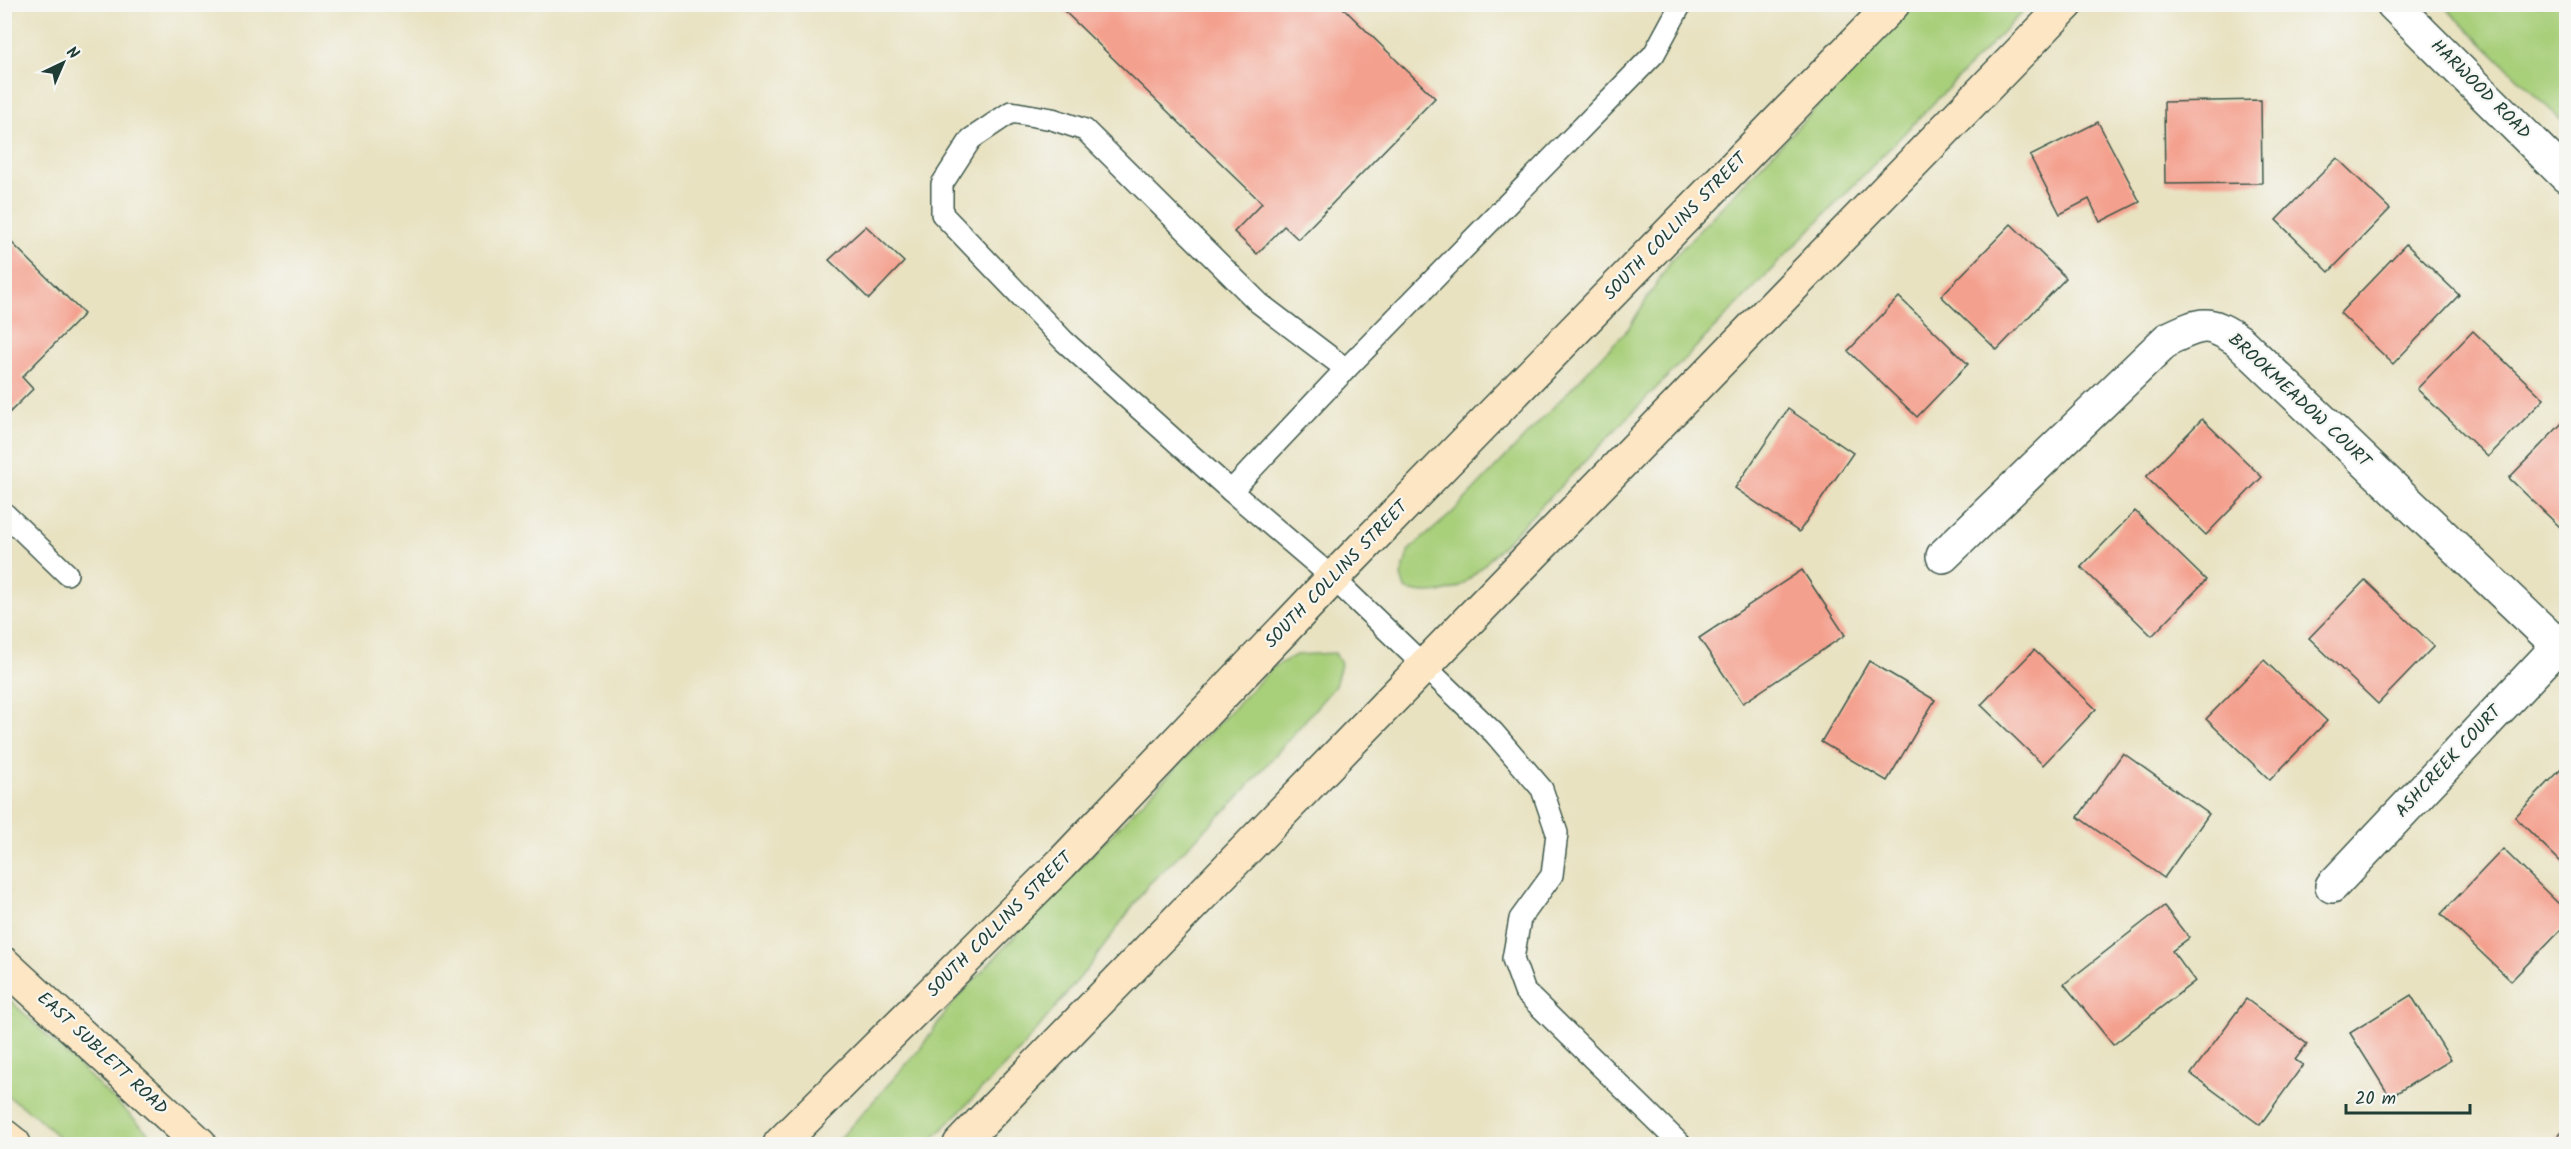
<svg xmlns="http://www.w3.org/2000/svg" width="2571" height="1149" font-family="Kalam,sans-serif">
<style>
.green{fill:#a8cf7a;stroke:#648657;stroke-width:1.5}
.building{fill:#f4a08e}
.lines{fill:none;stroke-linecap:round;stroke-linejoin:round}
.service-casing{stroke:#3d5649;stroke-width:24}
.minor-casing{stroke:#3d5649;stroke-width:36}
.secondary-casing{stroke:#3d5649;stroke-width:36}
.service{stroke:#fff;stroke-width:21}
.minor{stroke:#fff;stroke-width:33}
.secondary{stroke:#fce6c4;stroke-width:33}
.labels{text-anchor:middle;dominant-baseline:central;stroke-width:4.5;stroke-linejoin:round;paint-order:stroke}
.street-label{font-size:18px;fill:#1f3d34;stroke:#f6f6f2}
</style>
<rect width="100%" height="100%" fill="#f6f6f2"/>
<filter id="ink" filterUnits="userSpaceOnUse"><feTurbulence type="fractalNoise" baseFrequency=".0167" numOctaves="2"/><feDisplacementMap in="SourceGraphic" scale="12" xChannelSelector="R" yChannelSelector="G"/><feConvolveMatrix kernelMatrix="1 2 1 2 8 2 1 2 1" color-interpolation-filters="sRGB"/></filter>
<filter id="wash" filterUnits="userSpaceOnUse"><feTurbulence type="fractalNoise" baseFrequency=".008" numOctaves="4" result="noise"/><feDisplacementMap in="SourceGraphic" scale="24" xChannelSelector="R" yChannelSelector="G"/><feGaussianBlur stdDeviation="1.35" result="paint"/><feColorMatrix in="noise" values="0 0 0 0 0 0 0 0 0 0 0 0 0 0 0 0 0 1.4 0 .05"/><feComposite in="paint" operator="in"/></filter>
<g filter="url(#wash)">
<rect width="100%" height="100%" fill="#e8e2c1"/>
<g class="green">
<path d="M 1914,5 L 2029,5 L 1480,569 C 1474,574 1466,583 1458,587 C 1443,594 1421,595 1405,589 L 1401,576 L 1409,550 L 1451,514 L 1628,329 L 1672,259 Z"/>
<polygon points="2443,5 2566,5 2566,125"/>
<polygon points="1335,653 1341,664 1335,686 1237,799 1148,885 1091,964 1021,1049 928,1144 835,1144 920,1049 950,1006 1052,896 1273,667 1296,655"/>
<polygon points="5,996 10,1000 160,1144 66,1144 37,1117 5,1094"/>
</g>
<g id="blocks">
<g class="building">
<polygon points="1057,4 1339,4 1435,98 1298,239 1284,226 1257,254 1234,232 1262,203"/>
<polygon points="2261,100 2262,183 2165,184 2164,102"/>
<polygon points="2098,122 2140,202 2100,222 2089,199 2060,214 2030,156"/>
<polygon points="2337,158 2390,209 2329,272 2276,220"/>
<polygon points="2011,224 2066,278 1997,350 1941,296"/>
<polygon points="866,226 904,262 869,299 829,260"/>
<polygon points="4,235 84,314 22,377 33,389 7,415 4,413"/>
<polygon points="2406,244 2459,295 2393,364 2340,313"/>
<polygon points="1899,297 1968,364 1917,417 1848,351"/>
<polygon points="2473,331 2544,399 2488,457 2417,389"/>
<polygon points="1788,409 1853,453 1799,532 1735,488"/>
<polygon points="2202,419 2262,477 2206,535 2146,477"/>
<polygon points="2566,419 2566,525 2562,529 2509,478"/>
<polygon points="2135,511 2206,580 2152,636 2081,567"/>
<polygon points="1802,570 1845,635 1743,703 1699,638"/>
<polygon points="2365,580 2434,646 2378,704 2309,638"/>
<polygon points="2034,650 2096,709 2043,765 1981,705"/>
<polygon points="2264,660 2327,721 2270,780 2206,719"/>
<polygon points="1869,661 1935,700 1887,781 1821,742"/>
<polygon points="2123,753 2209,814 2164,878 2078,817"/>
<polygon points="2566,764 2566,867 2515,817"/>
<polygon points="2503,849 2566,911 2566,924 2511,981 2441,914"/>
<polygon points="2164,906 2189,938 2172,951 2195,981 2113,1045 2064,984"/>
<polygon points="2411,995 2451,1060 2390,1097 2350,1033"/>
<polygon points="2246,999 2307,1044 2295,1060 2303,1065 2260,1125 2191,1074"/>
<polygon points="2566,1127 2566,1144 2550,1144"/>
</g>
</g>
</g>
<g filter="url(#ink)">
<use href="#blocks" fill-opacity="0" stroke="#3d5649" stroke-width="1.5"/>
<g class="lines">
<g class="service-casing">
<g id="service">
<polyline points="1231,491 1064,341 942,214 942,184 971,139 1011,112 1052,119 1085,130 1259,303 1346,369"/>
<polyline points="4,513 67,574"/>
<polyline points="1680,1144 1525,992 1513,959 1520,919 1552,875 1557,833 1542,789 1494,733 1333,578 1231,491 1346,369 1654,54 1681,4"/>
</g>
</g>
<g class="minor-casing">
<g id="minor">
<polyline points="2393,4 2566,176"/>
<path d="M 1943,556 L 2168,339 C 2202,323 2208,320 2239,341 L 2566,653"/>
<polyline points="2332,886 2566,638"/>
</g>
</g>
<g class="secondary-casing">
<g id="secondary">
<polyline points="4,964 200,1144"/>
<polyline points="4,1136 14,1144"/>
<polyline points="780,1144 1061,864 1333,578 1893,4"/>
<polyline points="960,1144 2067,4"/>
</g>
</g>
<use href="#service" class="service"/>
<use href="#minor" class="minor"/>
<use href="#secondary" class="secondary"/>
</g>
</g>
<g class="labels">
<g class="street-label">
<text transform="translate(2480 90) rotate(45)">HARWOOD ROAD</text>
<text transform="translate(1676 227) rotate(-46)">SOUTH COLLINS STREET</text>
<text transform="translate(2299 401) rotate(43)">BROOKMEADOW COURT</text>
<text transform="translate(1337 575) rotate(-46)">SOUTH COLLINS STREET</text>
<text transform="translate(2449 762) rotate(-47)">ASHCREEK COURT</text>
<text transform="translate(1000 925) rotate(-45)">SOUTH COLLINS STREET</text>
<text transform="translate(102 1054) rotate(43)">EAST SUBLETT ROAD</text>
</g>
</g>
<rect width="2571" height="1149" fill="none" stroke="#f6f6f2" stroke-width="24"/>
<g transform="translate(63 63) rotate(44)" stroke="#f6f6f2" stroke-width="4.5" paint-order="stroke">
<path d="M0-4.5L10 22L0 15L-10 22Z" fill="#1f3d34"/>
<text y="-9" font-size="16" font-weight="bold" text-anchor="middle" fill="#1f3d34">N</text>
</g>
<path d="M2346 1104v9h124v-9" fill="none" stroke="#1f3d34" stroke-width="3"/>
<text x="2355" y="1104" font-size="18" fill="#1f3d34" stroke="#f6f6f2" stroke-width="4.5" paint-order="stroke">20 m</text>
</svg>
